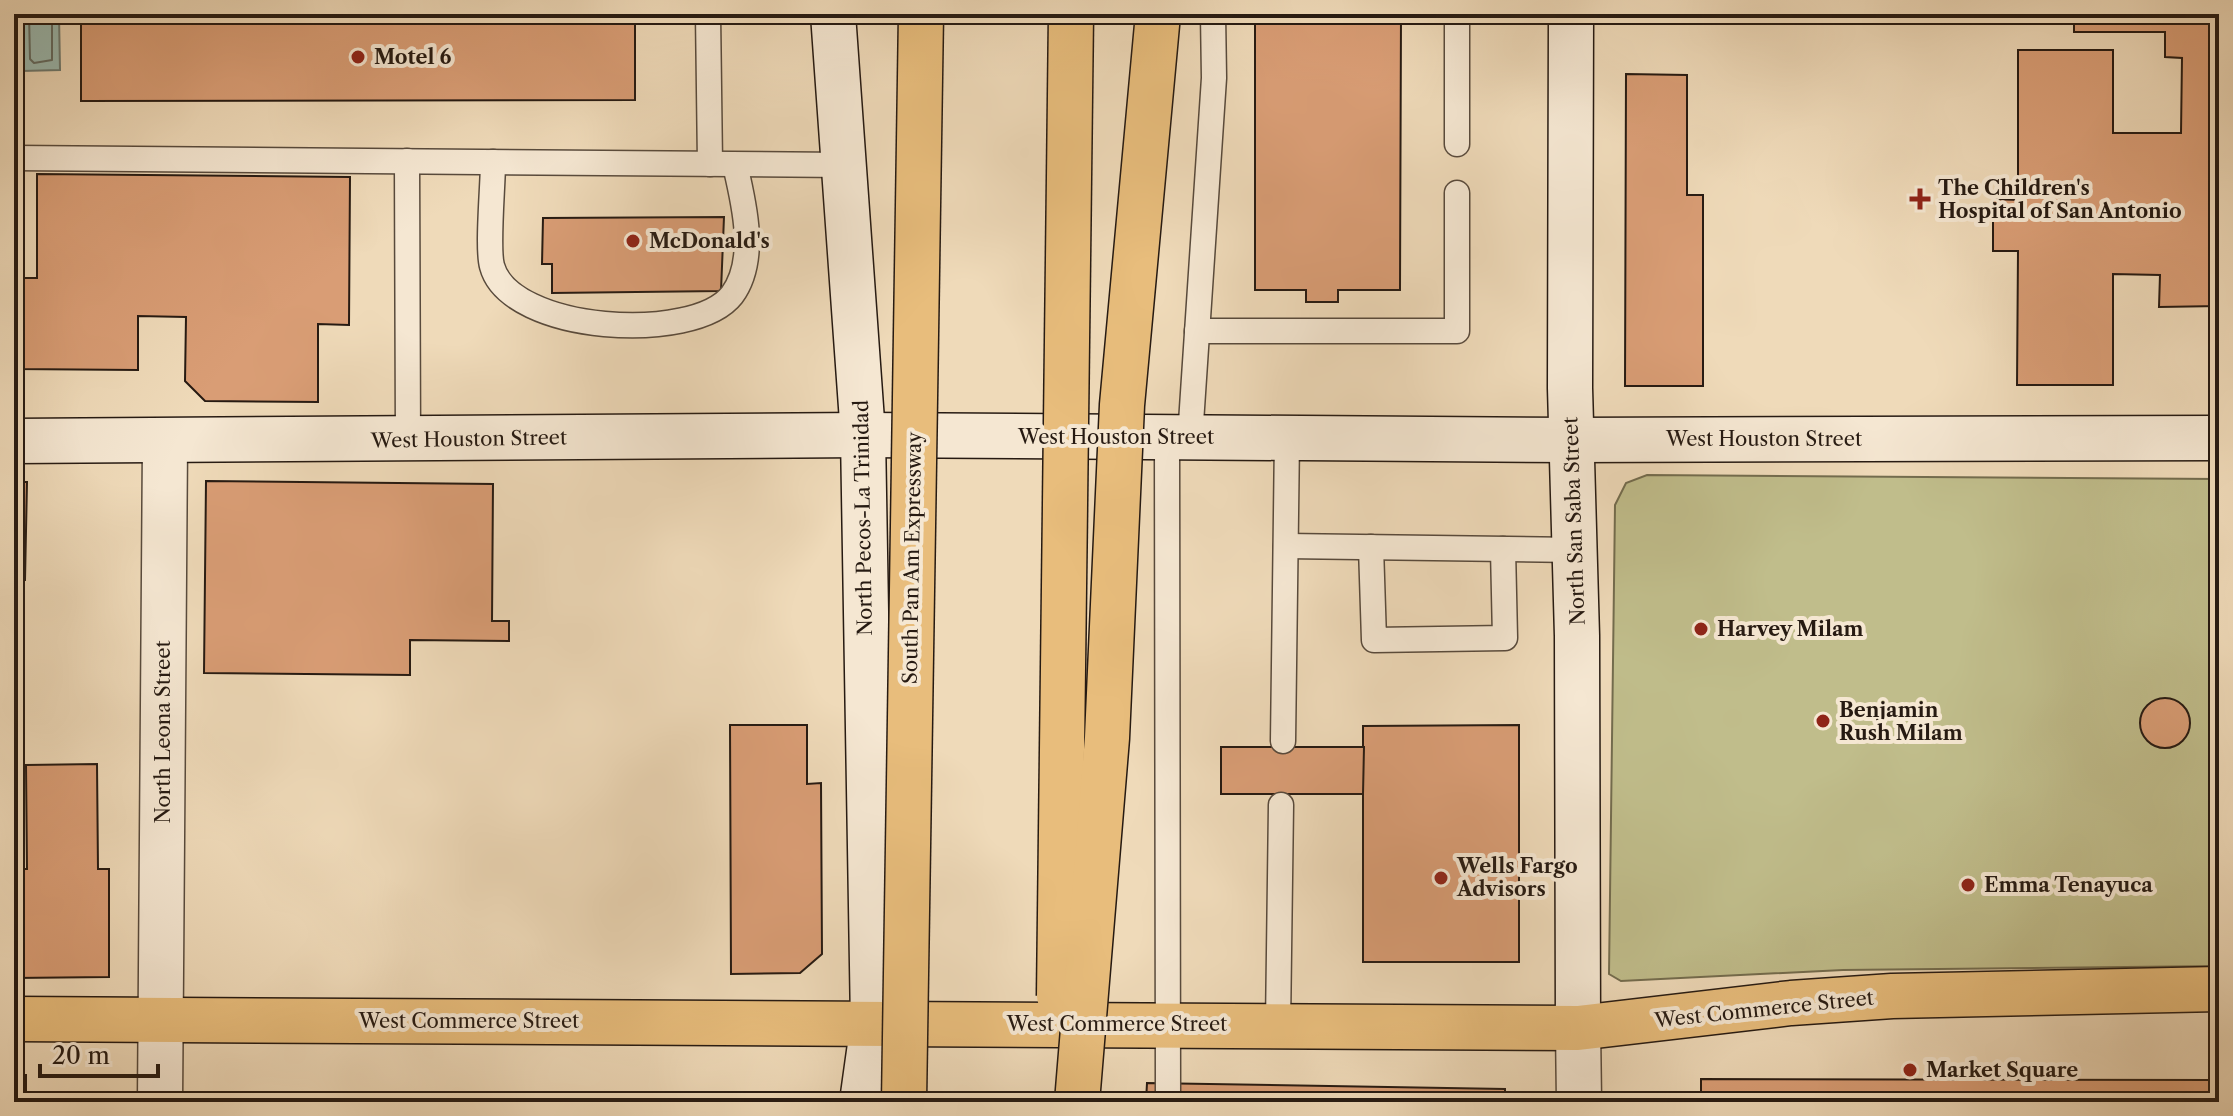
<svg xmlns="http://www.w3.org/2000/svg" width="2233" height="1116" font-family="'Libre Caslon Text',serif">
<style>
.green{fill:#c0bd8b;stroke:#736c4e;stroke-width:2}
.water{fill:#9abab1;stroke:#6c7a71;stroke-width:2}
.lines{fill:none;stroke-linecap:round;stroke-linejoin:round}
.shore{stroke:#606a62;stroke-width:2}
.building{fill:#d99d75;stroke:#261a12;stroke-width:2}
.lane-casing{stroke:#584a3c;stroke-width:27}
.street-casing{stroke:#584a3c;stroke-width:47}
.secondary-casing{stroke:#261a12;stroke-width:47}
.primary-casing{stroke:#261a12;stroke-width:47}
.lane{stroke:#f5e7d2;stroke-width:24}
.street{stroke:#f5e7d2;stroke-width:44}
.secondary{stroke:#f5e7d2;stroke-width:44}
.primary{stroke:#e8bd7c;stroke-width:44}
.highway-bridge-casing{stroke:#261a12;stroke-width:47;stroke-linecap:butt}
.highway-bridge{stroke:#e8bd7c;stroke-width:44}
.poi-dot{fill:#8f2418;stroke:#f5e7d2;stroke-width:3}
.labels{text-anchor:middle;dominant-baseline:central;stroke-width:8;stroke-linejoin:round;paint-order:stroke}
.poi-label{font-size:20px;font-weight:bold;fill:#261a12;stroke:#f5e7d2;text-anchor:start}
.street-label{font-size:20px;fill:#261a12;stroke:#f5e7d2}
</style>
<rect width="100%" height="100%" fill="#efdab9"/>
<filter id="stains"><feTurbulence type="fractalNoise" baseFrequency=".0025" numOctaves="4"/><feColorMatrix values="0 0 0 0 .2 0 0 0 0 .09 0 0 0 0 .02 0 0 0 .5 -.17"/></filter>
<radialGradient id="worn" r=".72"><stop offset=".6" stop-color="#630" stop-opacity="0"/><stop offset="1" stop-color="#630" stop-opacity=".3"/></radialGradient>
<polygon class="green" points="1647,475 2219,479 2219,966 1843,970 1621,981 1609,974 1615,505 1626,483"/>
<polygon class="water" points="59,15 60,70 22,71 21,16"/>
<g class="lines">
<polyline class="shore" points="29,14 30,59 34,63 52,60 52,14"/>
</g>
<g class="building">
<polygon points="81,14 635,14 635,100 81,101"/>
<polygon points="1255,14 1401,14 1400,290 1338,290 1338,302 1306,302 1306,290 1255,290"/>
<rect x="1621" y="14" width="197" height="7"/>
<polygon points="2074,14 2219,14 2219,306 2159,307 2160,275 2113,274 2113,385 2017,385 2018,251 1993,251 1993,199 2018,200 2018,50 2113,50 2113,133 2181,133 2182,58 2165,57 2165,32 2074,32"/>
<polygon points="1626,74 1687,75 1687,195 1703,195 1703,386 1625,386"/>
<polygon points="37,174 350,177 349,325 318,324 318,402 205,401 185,381 186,317 138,316 138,370 14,369 14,278 37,278"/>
<polygon points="724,217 721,291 552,293 552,264 542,264 543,218"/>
<polygon points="206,481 493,484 492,621 509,621 509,641 410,640 410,675 204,673"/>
<polygon points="14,482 27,482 25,580 14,580"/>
<circle cx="2165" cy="723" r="25"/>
<polygon points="730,725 807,725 807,784 821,783 822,954 800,973 731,974"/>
<polygon points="1519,725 1519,962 1363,962 1363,726"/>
<polygon points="1221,747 1364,747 1363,794 1221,794"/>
<polygon points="97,764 98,869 109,869 109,977 14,978 14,869 27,869 26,765"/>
<rect x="14" y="1075" width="12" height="27"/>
<polygon points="1701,1079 2219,1080 2219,1102 1701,1102"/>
<polygon points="1147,1083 1505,1089 1505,1102 1146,1102"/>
</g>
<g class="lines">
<g class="lane-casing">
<g id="lane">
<polyline points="708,14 710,164"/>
<polyline points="1457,14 1457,144"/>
<polyline points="14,158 845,165"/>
<polyline points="407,161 408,440"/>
<path d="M 493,162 C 493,185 487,248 492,266 C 510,333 694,344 732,295 C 758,260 744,203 735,165"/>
<polyline points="1197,331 1457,331 1457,193"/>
<polyline points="1167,438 1168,1102"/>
<polyline points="1190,438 1214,78 1213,14"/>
<polyline points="1286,546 1575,550"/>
<polyline points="1371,547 1374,640 1505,638 1503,549"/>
<polyline points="1283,741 1287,438"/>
<polyline points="1278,1025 1281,805"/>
</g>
</g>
<g class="street-casing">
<g id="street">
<polyline points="1578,1028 1579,1102"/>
<polyline points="160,1102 165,443"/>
</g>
</g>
<g class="secondary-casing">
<g id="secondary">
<polyline points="833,14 863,435 873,1023 862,1102"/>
<polyline points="1571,14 1570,388 1577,636 1578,1028"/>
<polyline points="14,441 863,435 1572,440 2219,438"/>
</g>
</g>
<g class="primary-casing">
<polyline id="primary" points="14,1019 1578,1028 1791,1003 1892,996 2219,989"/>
</g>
<use href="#lane" class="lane"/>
<use href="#street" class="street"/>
<use href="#secondary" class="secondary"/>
<use href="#primary" class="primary"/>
<g class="highway-bridge-casing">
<g id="highway-bridge">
<polyline points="1059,996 1071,14"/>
<polyline points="904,1102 921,14"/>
<polyline points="1077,1102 1107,738 1122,405 1158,14"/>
</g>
</g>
<use href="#highway-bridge" class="highway-bridge"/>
</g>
<g class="poi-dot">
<circle cx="358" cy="57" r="8"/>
<path d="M1916 187h8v8h8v8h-8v8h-8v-8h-8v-8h8z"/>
<circle cx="633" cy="241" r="8"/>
<circle cx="1701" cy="629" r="8"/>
<circle cx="1823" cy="721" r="8"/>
<circle cx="1441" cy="878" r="8"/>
<circle cx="1968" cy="885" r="8"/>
<circle cx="1910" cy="1070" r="8"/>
</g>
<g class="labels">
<g class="poi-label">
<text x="374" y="57">Motel 6</text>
<text x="1938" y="188">The Children's<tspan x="1938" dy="23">Hospital of San Antonio</tspan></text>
<text x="649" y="241">McDonald's</text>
<text x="1717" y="629">Harvey Milam</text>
<text x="1839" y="710">Benjamin<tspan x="1839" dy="23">Rush Milam</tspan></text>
<text x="1457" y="866">Wells Fargo<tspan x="1457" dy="23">Advisors</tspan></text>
<text x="1984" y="885">Emma Tenayuca</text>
<text x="1926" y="1070">Market Square</text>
</g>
<g class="street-label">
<text x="1116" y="437">West Houston Street</text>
<text transform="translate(469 439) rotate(-1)">West Houston Street</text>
<text x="1764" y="439">West Houston Street</text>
<text transform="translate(863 518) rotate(-91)">North Pecos-La Trinidad</text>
<text transform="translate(1574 521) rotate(-92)">North San Saba Street</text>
<text transform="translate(912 558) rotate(-89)">South Pan Am Expressway</text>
<text transform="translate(163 732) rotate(-90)">North Leona Street</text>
<text transform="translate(1764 1009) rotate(-6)">West Commerce Street</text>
<text x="469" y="1021">West Commerce Street</text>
<text x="1117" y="1024">West Commerce Street</text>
</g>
</g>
<rect width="2233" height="1116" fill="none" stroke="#efdab9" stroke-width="48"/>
<rect x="16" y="16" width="2201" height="1084" fill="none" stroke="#261a12" stroke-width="4"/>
<rect x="24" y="24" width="2185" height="1068" fill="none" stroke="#261a12" stroke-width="2"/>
<path d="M40 1064v12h118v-12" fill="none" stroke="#261a12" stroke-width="4"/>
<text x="52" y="1064" font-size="24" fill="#261a12" stroke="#f5e7d2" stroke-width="6" paint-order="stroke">20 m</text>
<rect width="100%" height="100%" filter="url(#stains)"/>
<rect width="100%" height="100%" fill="url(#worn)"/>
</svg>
